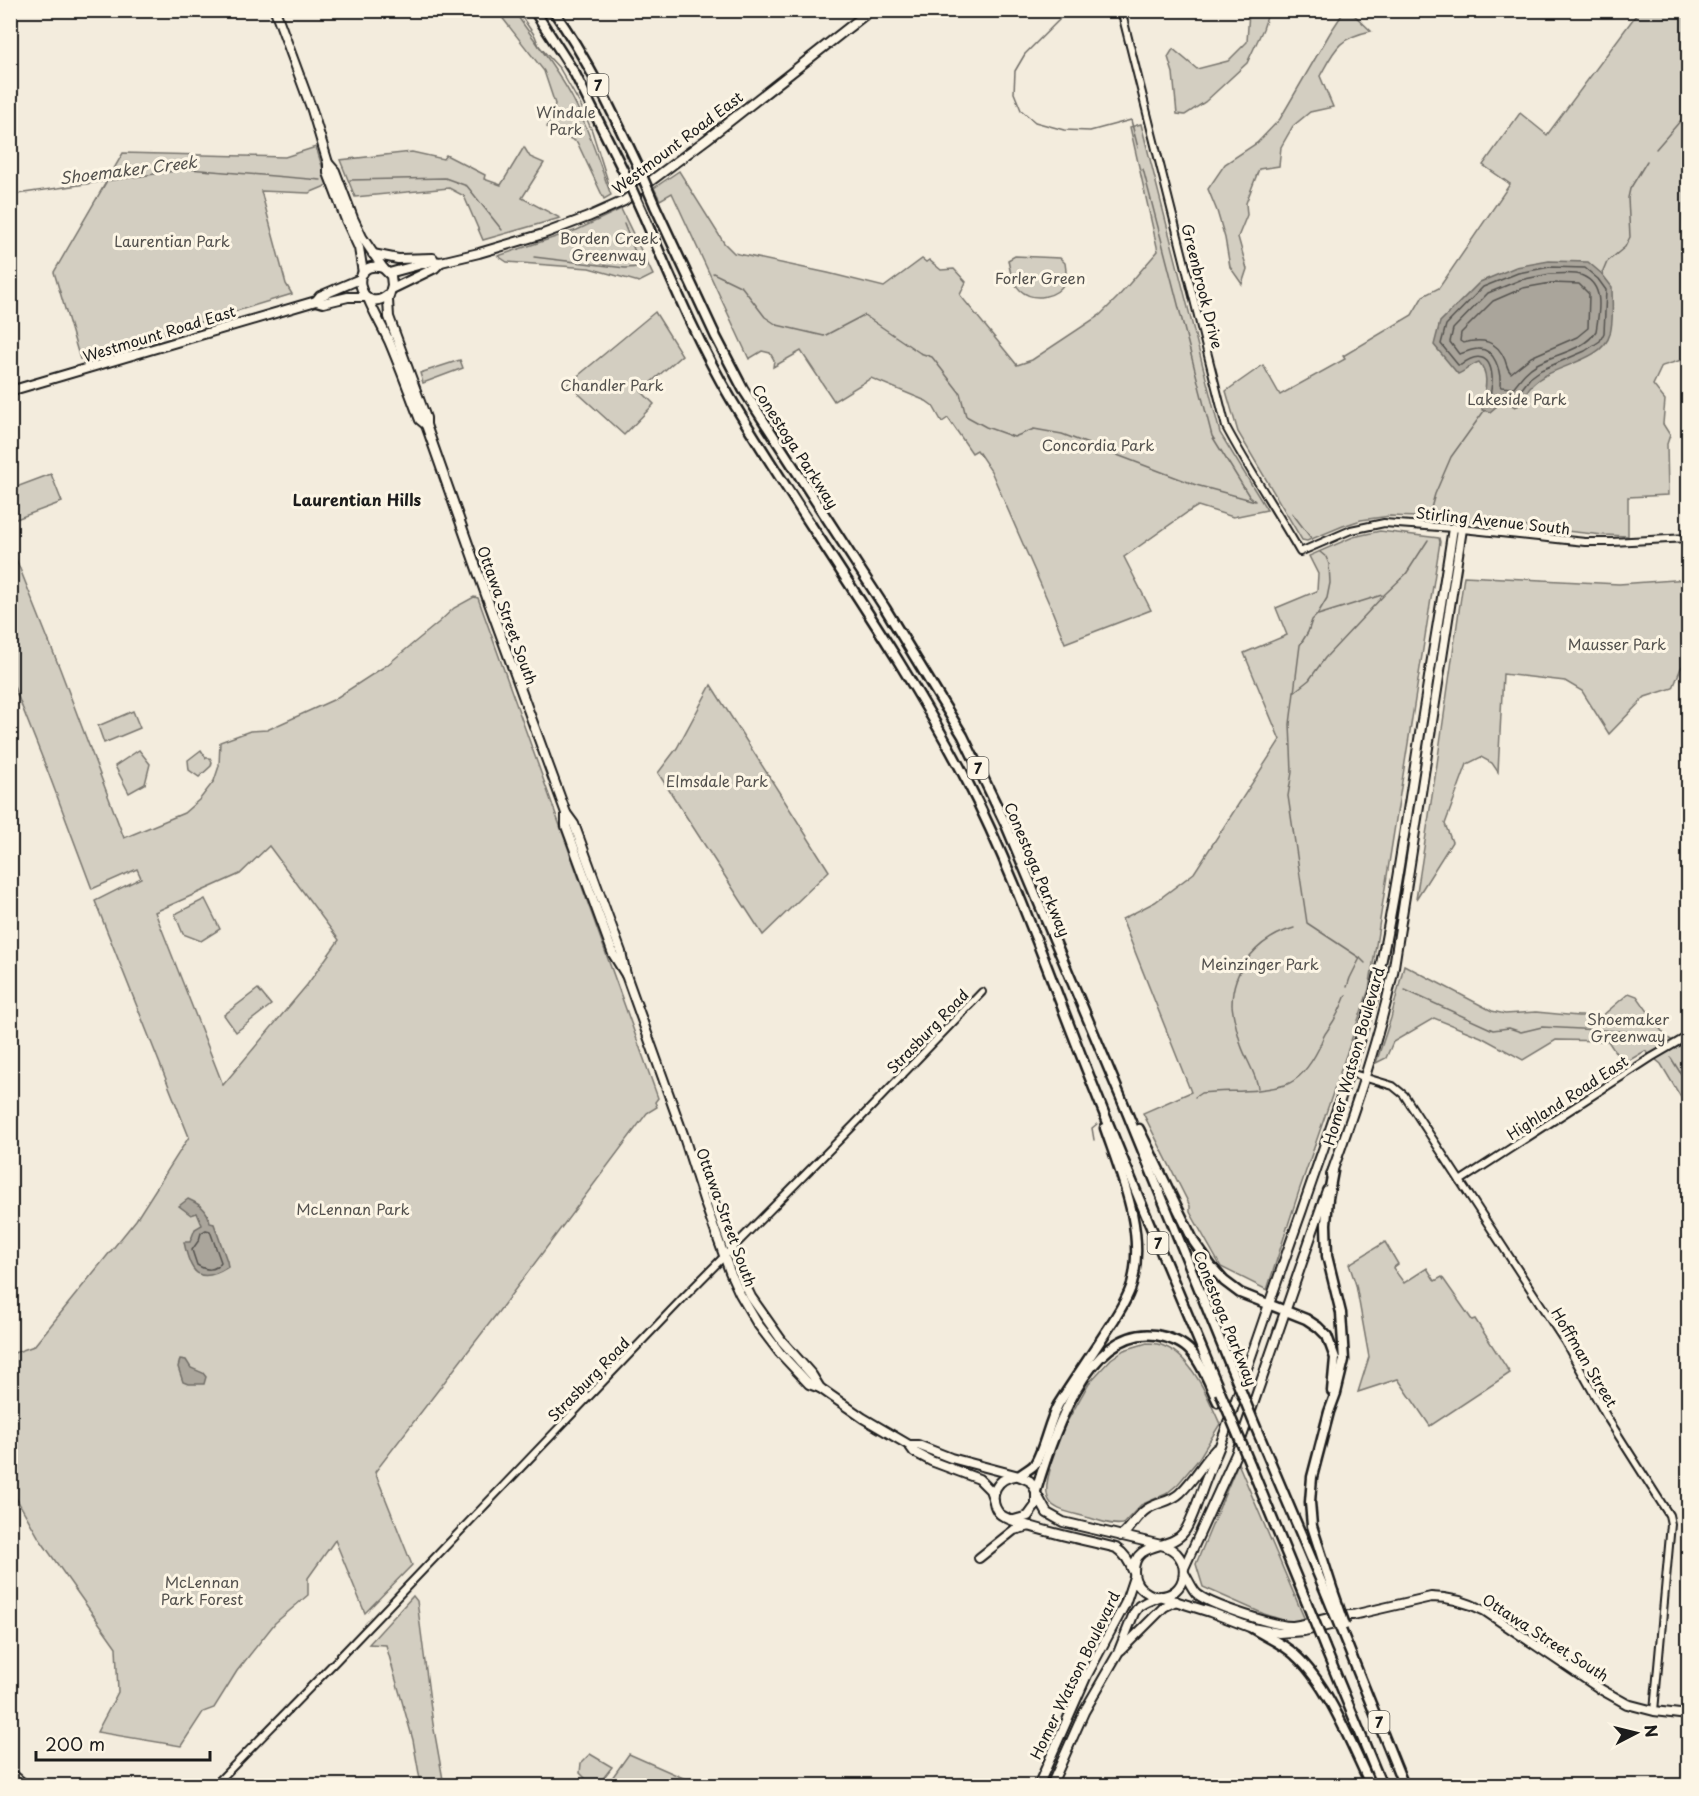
<svg xmlns="http://www.w3.org/2000/svg" width="1699" height="1796" font-family="'Playpen Sans',sans-serif">
<style>
.green{fill:#d3cec1;stroke:#78756e;stroke-width:1.5;fill-rule:evenodd}
.water{fill:#aaa59b;stroke:#716e68;stroke-width:1.5}
.lines{fill:none;stroke-linecap:round;stroke-linejoin:round}
.shore{stroke:#55534f;stroke-width:1.5}
.stream{stroke:#716e68;stroke-width:1.5}
.minor-casing{stroke:#1c1c1c;stroke-width:10}
.major-casing{stroke:#1c1c1c;stroke-width:12}
.highway-casing{stroke:#1c1c1c;stroke-width:13}
.minor{stroke:#fcf5e5;stroke-width:6}
.major{stroke:#fcf5e5;stroke-width:8}
.highway{stroke:#fcf5e5;stroke-width:8}
.highway-bridge-casing{stroke:#1c1c1c;stroke-width:13;stroke-linecap:butt}
.highway-bridge{stroke:#fcf5e5;stroke-width:8}
.labels{text-anchor:middle;dominant-baseline:central;stroke-width:6;stroke-linejoin:round;paint-order:stroke}
.shield{fill:#fcf5e5;stroke:#5f5d58;stroke-width:1.5}
.shield-label{font-size:14px;font-weight:bold;fill:#1c1c1c}
.park-label{font-size:15px;fill:#53514e;stroke:#fcf5e5}
.street-label{font-size:15px;fill:#1c1c1c;stroke:#fcf5e5}
.water-label{font-size:16px;font-style:italic;fill:#55534f;stroke:#fcf5e5}
.neighbourhood-label{font-size:16px;font-weight:bold;fill:#1c1c1c;stroke:#fcf5e5}
</style>
<rect width="100%" height="100%" fill="#f3ecdd"/>
<filter id="ink" filterUnits="userSpaceOnUse"><feTurbulence type="fractalNoise" baseFrequency=".0167" numOctaves="2"/><feDisplacementMap in="SourceGraphic" scale="12" xChannelSelector="R" yChannelSelector="G"/><feConvolveMatrix kernelMatrix="1 2 1 2 8 2 1 2 1" color-interpolation-filters="sRGB"/></filter>
<g filter="url(#ink)">
<g class="green">
<path d="M 1345,10 L 1350,11 L 1371,31 C 1338,38 1335,49 1320,76 L 1333,107 L 1310,112 L 1293,126 L 1281,147 L 1279,166 L 1259,169 L 1246,203 L 1247,215 L 1238,237 L 1247,269 L 1242,284 L 1230,267 L 1225,238 L 1217,211 L 1208,189 L 1225,164 L 1257,143 L 1280,119 L 1330,33 Z"/>
<path d="M 497,11 L 514,11 C 534,40 557,68 573,99 C 589,129 599,163 611,195 L 604,199 L 577,142 L 547,127 L 555,104 L 544,71 Z"/>
<polygon points="1249,11 1269,11 1263,29 1247,63 1205,102 1185,115 1177,114 1173,73 1168,57 1173,49 1197,69 1228,61 1247,42"/>
<polygon points="1639,11 1688,11 1688,358 1662,366 1653,385 1665,400 1663,424 1670,435 1667,444 1668,495 1628,497 1628,536 1603,535 1444,518 1390,516 1361,520 1343,526 1307,541 1302,540 1238,432 1226,391 1263,365 1280,395 1345,359 1343,356 1412,315 1423,296 1439,288 1510,184 1483,165 1520,113 1547,135"/>
<polygon points="1141,124 1220,433 1267,510 1233,517 1198,506 1188,512 1124,557 1151,610 1065,643 1051,608 991,471 977,450 972,453 948,418 942,422 933,406 926,401 871,378 834,401 801,351 773,367 774,360 770,353 762,351 749,359 672,193 660,200 654,188 679,171 724,243 734,253 828,273 884,287 922,259 926,262 929,260 941,270 954,269 966,282 960,295 1017,365 1032,360 1100,315 1117,298 1158,251 1130,127"/>
<polygon points="316,147 328,185 309,193 261,191 286,284 292,294 80,359 54,272 123,153 285,157"/>
<polygon points="524,147 530,157 544,163 522,198 560,218 483,240 464,196 449,188 355,197 340,160 412,152 443,159 446,155 485,175 484,179 501,185"/>
<polygon points="621,209 653,275 639,282 589,268 507,262 498,256 577,230"/>
<path d="M 1015,256 L 1060,258 L 1065,263 C 1066,269 1067,276 1065,282 C 1057,298 1033,302 1020,290 C 1012,282 1010,271 1008,260 Z"/>
<polygon points="655,312 682,355 641,391 654,404 624,435 568,384"/>
<polygon points="460,360 463,368 423,383 420,373"/>
<polygon points="51,474 62,502 11,521 11,489"/>
<polygon points="1380,531 1439,538 1440,542 1369,989 1299,1191 1267,1290 1221,1267 1190,1212 1190,1206 1143,1113 1191,1092 1122,919 1155,902 1194,873 1280,740 1244,653 1287,635 1276,608 1317,591 1318,574 1309,556 1353,537"/>
<path d="M 10,544 L 60,669 L 124,838 L 184,813 L 200,799 L 214,781 L 219,766 L 220,742 L 250,731 L 267,730 L 333,700 L 387,665 L 438,623 L 454,608 L 474,597 L 478,598 L 658,1098 L 655,1102 L 657,1107 L 647,1113 L 499,1311 L 375,1472 L 412,1565 L 365,1613 L 335,1540 L 308,1578 L 308,1595 L 275,1623 L 237,1671 L 214,1708 L 203,1712 L 181,1746 L 97,1732 L 118,1692 L 116,1647 L 39,1538 L 11,1489 L 11,1354 L 34,1346 L 136,1220 L 189,1137 L 95,901 L 141,878 L 137,869 L 92,889 L 48,772 L 11,679 ZM 269,846 L 339,940 L 307,985 L 223,1085 L 155,912 L 240,874 Z"/>
<polygon points="1464,576 1619,584 1688,579 1688,659 1681,668 1673,688 1645,697 1609,734 1582,691 1565,681 1503,674 1498,772 1492,763 1481,757 1467,764 1445,824 1452,842 1416,899 1437,764"/>
<polygon points="711,685 829,871 763,935 658,773 677,748"/>
<polygon points="133,711 140,728 104,743 98,726"/>
<polygon points="139,750 150,764 145,784 129,793 115,766"/>
<polygon points="201,750 206,758 210,758 212,762 211,766 199,777 189,770 188,760"/>
<polygon points="205,899 220,929 201,941 183,934 175,914"/>
<polygon points="1404,965 1492,1011 1505,1014 1536,1012 1578,1016 1602,1016 1629,993 1637,996 1666,1037 1688,1050 1688,1109 1661,1064 1645,1051 1623,1064 1608,1041 1556,1040 1523,1060 1481,1037 1434,1018 1393,1042 1386,1058 1376,1063 1391,1018"/>
<polygon points="258,989 271,1005 236,1032 224,1015"/>
<polygon points="1385,1242 1398,1264 1393,1268 1404,1283 1427,1268 1435,1281 1442,1277 1472,1320 1475,1319 1510,1373 1430,1426 1398,1379 1358,1392 1369,1357 1356,1285 1349,1264"/>
<path d="M 1147,1343 C 1153,1343 1160,1344 1166,1347 C 1192,1358 1209,1399 1220,1424 L 1198,1460 L 1178,1484 L 1166,1494 L 1141,1505 L 1123,1524 C 1112,1526 1101,1521 1090,1518 C 1059,1509 1038,1511 1050,1470 L 1047,1467 L 1059,1436 L 1089,1383 L 1111,1359 L 1124,1350 Z"/>
<polygon points="1238,1463 1305,1620 1289,1622 1264,1614 1203,1587 1196,1564"/>
<polygon points="413,1596 417,1601 433,1724 444,1785 421,1785 413,1740 386,1645 369,1644"/>
<polygon points="590,1754 612,1767 601,1781 590,1783 580,1773 581,1763"/>
<polygon points="629,1754 699,1785 607,1785"/>
</g>
<g class="water">
<path d="M 1549,261 L 1588,262 L 1602,274 L 1612,287 C 1612,302 1614,319 1610,334 C 1603,362 1552,365 1533,384 C 1527,389 1524,396 1522,404 L 1515,407 L 1504,400 L 1490,412 L 1482,410 C 1484,392 1491,376 1479,362 C 1470,365 1466,371 1458,374 L 1434,345 L 1440,322 L 1480,282 L 1516,267 Z"/>
<path d="M 188,1199 C 199,1204 208,1209 210,1223 L 214,1224 L 227,1261 L 228,1267 C 198,1286 190,1272 184,1242 L 190,1242 L 195,1229 L 202,1225 L 197,1213 L 191,1215 L 179,1206 Z"/>
<polygon points="180,1359 186,1360 191,1368 203,1373 206,1377 204,1384 188,1384 183,1382 178,1367"/>
</g>
<g class="lines">
<g class="shore">
<path d="M 1550,267 L 1585,268 L 1598,279 L 1606,290 L 1604,333 L 1600,341 L 1585,351 L 1541,370 L 1530,378 L 1521,390 L 1516,399 L 1504,395 L 1491,401 C 1489,393 1493,385 1492,376 C 1490,354 1476,353 1461,365 L 1458,365 L 1441,344 L 1446,325 L 1483,287 L 1518,273 Z"/>
<path d="M 1550,274 C 1559,274 1575,272 1583,276 C 1605,286 1599,312 1596,331 C 1585,350 1555,354 1537,364 C 1526,370 1520,379 1513,388 L 1501,387 L 1500,385 C 1501,372 1495,348 1478,349 C 1471,349 1465,353 1459,354 L 1450,342 L 1453,329 L 1488,293 L 1520,280 Z"/>
<path d="M 1551,283 L 1579,284 L 1589,294 L 1588,328 L 1577,337 L 1531,357 L 1511,373 C 1507,369 1507,366 1505,360 C 1497,340 1482,338 1463,343 L 1460,341 L 1461,333 L 1493,301 L 1523,288 Z"/>
<path d="M 206,1230 L 210,1231 L 221,1262 C 215,1272 205,1270 197,1265 L 192,1250 L 199,1240 L 201,1233 Z"/>
</g>
<g class="stream">
<polyline points="517,10 535,36 539,46 560,69 581,106 592,131 610,188"/>
<polyline points="1063,10 1059,20 1025,54 1015,71 1014,93 1021,110 1035,122 1064,130 1090,131 1131,120 1138,148"/>
<polyline points="1656,149 1688,112"/>
<polyline points="1143,169 1212,436 1249,496 1254,500"/>
<polyline points="350,180 445,178 467,186 502,230"/>
<polyline points="10,195 189,169 321,180"/>
<polyline points="534,257 625,268 641,267 624,224"/>
<polyline points="713,273 742,287 765,317 777,325 824,336 864,315 920,353 932,357 960,393 966,416 986,427 1014,437 1034,429 1062,434 1196,485 1255,501"/>
<polyline points="1602,274 1607,262 1625,247 1630,237 1628,198 1630,189 1647,161"/>
<polyline points="1292,513 1311,538"/>
<polyline points="1429,515 1435,494 1451,457 1484,411"/>
<polyline points="1320,552 1326,557 1329,564 1330,583 1327,598 1317,615 1312,620 1308,632 1300,645 1290,724 1292,772 1288,796 1307,923 1360,958 1365,963"/>
<polyline points="1318,615 1382,595"/>
<polyline points="1294,692 1309,680 1325,658 1385,594 1406,574 1428,540"/>
<polyline points="1347,987 1350,978 1360,958"/>
<polyline points="1405,990 1493,1030 1509,1028 1521,1032 1542,1027 1637,1032 1650,1034 1656,1042"/>
<polyline points="1671,1058 1688,1085"/>
<path d="M 1258,1088 C 1256,1073 1246,1060 1241,1045 C 1238,1033 1233,1018 1232,1005 C 1232,967 1259,938 1294,928"/>
<path d="M 1195,1097 L 1201,1093 C 1229,1090 1258,1093 1285,1085 C 1300,1080 1312,1062 1319,1048 C 1321,1043 1323,1036 1327,1031 C 1335,1020 1341,1008 1346,995"/>
<polyline points="1094,1140 1092,1128 1097,1124"/>
</g>
<g class="minor-casing">
<g id="minor">
<path d="M 1121,10 L 1226,427 C 1249,470 1276,510 1300,552 L 1351,530 L 1384,523 L 1453,528 L 1585,542 L 1612,542 L 1688,538"/>
<polyline points="1350,1073 1393,1086 1404,1095 1565,1342 1608,1419 1669,1515 1671,1524 1654,1711"/>
<polyline points="1460,1181 1652,1057 1688,1036"/>
<polyline points="10,1771 28,1786"/>
<polyline points="214,1786 336,1661 684,1297 853,1126 982,992"/>
</g>
</g>
<g class="major-casing">
<g id="major">
<polyline points="275,10 312,110 328,163 328,173 346,220 359,248 363,273"/>
<polyline points="328,163 335,171 353,218 362,237 383,268 391,276 392,285 388,300 389,317 426,418 426,425 486,595 566,813 566,826 613,954 626,975"/>
<polyline points="373,254 398,259 433,258"/>
<path d="M 383,268 C 345,257 360,320 389,294"/>
<polyline points="389,273 433,261 441,262 479,253 543,234 588,217 624,201 707,139 871,10"/>
<polyline points="392,289 435,268 441,262"/>
<path d="M 368,298 C 374,313 382,326 389,341 C 400,367 410,394 420,420 L 426,425"/>
<polyline points="316,301 323,303 348,297 367,297"/>
<polyline points="10,391 316,301 320,296 360,279"/>
<polyline points="566,813 574,824 621,952 626,975 683,1134 705,1203 730,1272 740,1294 757,1323 780,1353 809,1384 820,1388"/>
<polyline points="695,1159 707,1183 741,1276 751,1297 782,1341 812,1375 820,1388 863,1418 909,1445 914,1452 931,1461 979,1479 990,1490 994,1501"/>
<path d="M 1331,1175 C 1355,1109 1378,1042 1393,973 L 1462,529"/>
<polyline points="909,1445 918,1445 951,1458 1019,1476 1030,1481 1036,1491 1036,1505 1028,1516 1014,1520"/>
<path d="M 1015,1476 C 1007,1477 1000,1480 996,1488 C 992,1496 993,1507 1000,1514 C 1014,1526 1094,1542 1116,1548 C 1125,1554 1129,1561 1133,1571"/>
<path d="M 1037,1495 L 1047,1513 L 1063,1522 L 1161,1545 C 1195,1553 1189,1599 1156,1596 C 1150,1595 1145,1592 1140,1587 C 1136,1583 1134,1577 1134,1571 C 1134,1540 1170,1551 1184,1532 C 1192,1521 1196,1505 1201,1493 C 1206,1479 1211,1466 1217,1453 C 1228,1426 1236,1398 1246,1371 C 1264,1319 1282,1266 1301,1213 C 1320,1157 1341,1101 1358,1044 C 1364,1026 1370,1009 1375,991 C 1392,917 1403,841 1415,766 C 1427,686 1441,607 1453,528"/>
<path d="M 1121,1536 C 1132,1528 1136,1516 1147,1509 C 1158,1502 1171,1502 1180,1493 C 1194,1480 1203,1463 1216,1449"/>
<polyline points="979,1558 1014,1530 1030,1526"/>
<polyline points="1184,1568 1236,1454 1327,1190"/>
<path d="M 1184,1573 C 1188,1579 1191,1587 1196,1593 C 1207,1604 1277,1627 1293,1626 C 1313,1624 1333,1614 1353,1615 L 1431,1597 C 1451,1597 1467,1602 1485,1611 L 1602,1690 L 1627,1704 L 1654,1711 L 1688,1715"/>
<polyline points="1162,1597 1210,1612 1252,1628 1279,1633 1304,1631 1344,1622"/>
<polyline points="1121,1650 1164,1607 1176,1601"/>
<polyline points="1038,1786 1087,1675 1125,1604 1134,1577"/>
<polyline points="1051,1786 1084,1712 1118,1653 1134,1613 1139,1606 1146,1602 1160,1596"/>
</g>
</g>
<g class="highway-casing">
<g id="highway">
<polyline points="534,10 575,74 624,172"/>
<path d="M 553,10 C 587,58 612,111 637,164"/>
<polyline points="655,206 716,337 743,389 885,608 963,736 1006,825 1124,1105 1231,1367"/>
<path d="M 643,214 C 670,276 696,340 731,399 C 808,527 898,648 967,781 C 1014,872 1048,973 1086,1068 C 1129,1177 1175,1284 1220,1392"/>
<polyline points="1139,1129 1194,1242 1211,1266 1224,1281 1240,1293 1306,1319 1318,1327 1327,1336 1335,1358 1332,1391"/>
<polyline points="1259,1435 1326,1593"/>
<polyline points="1250,1464 1306,1601"/>
<path d="M 1019,1476 C 1024,1472 1030,1469 1034,1465 C 1043,1454 1049,1421 1058,1405 C 1073,1381 1090,1357 1106,1332 C 1115,1318 1127,1301 1132,1284 C 1146,1232 1122,1177 1105,1128"/>
<path d="M 1036,1491 C 1051,1440 1087,1326 1156,1335 C 1169,1337 1184,1343 1192,1353 C 1204,1367 1210,1386 1218,1402"/>
<polyline points="1333,1591 1312,1526 1310,1502 1312,1477 1329,1412 1336,1393 1344,1360 1341,1313 1327,1256 1326,1224 1328,1198 1333,1171"/>
<path d="M 1252,1628 C 1266,1637 1283,1643 1295,1655 C 1328,1684 1352,1746 1371,1786"/>
<polyline points="1348,1647 1404,1786"/>
<polyline points="1325,1648 1382,1786"/>
</g>
</g>
<use href="#minor" class="minor"/>
<use href="#major" class="major"/>
<use href="#highway" class="highway"/>
<g class="highway-bridge-casing">
<g id="highway-bridge">
<polyline points="637,164 655,206"/>
<polyline points="624,172 643,214"/>
<polyline points="1231,1367 1259,1435"/>
<polyline points="1220,1392 1250,1464"/>
<polyline points="1333,1591 1345,1625"/>
<polyline points="1326,1593 1348,1647"/>
<polyline points="1306,1601 1325,1648"/>
</g>
</g>
<use href="#highway-bridge" class="highway-bridge"/>
</g>
</g>
<g class="labels">
<g class="shield">
<rect x="587.5" y="74" width="21" height="22" rx="4.5"/>
<rect x="967.5" y="757" width="21" height="22" rx="4.5"/>
<rect x="1147.5" y="1232" width="21" height="22" rx="4.5"/>
<rect x="1368.5" y="1711" width="21" height="22" rx="4.5"/>
</g>
<g class="shield-label">
<text x="598" y="85">7</text>
<text x="978" y="768">7</text>
<text x="1158" y="1243">7</text>
<text x="1379" y="1722">7</text>
</g>
<g class="park-label">
<text x="566" y="111">Windale<tspan x="566" dy="17">Park</tspan></text>
<text x="609" y="237">Borden Creek<tspan x="609" dy="17">Greenway</tspan></text>
<text x="172" y="240">Laurentian Park</text>
<text x="1040" y="277">Forler Green</text>
<text x="612" y="384">Chandler Park</text>
<text x="1517" y="398">Lakeside Park</text>
<text x="1098" y="444">Concordia Park</text>
<text x="1617" y="643">Mausser Park</text>
<text x="717" y="780">Elmsdale Park</text>
<text x="1260" y="963">Meinzinger Park</text>
<text x="1628" y="1018">Shoemaker<tspan x="1628" dy="17">Greenway</tspan></text>
<text x="353" y="1208">McLennan Park</text>
<text x="202" y="1581">McLennan<tspan x="202" dy="17">Park Forest</tspan></text>
</g>
<g class="street-label">
<text transform="translate(677 142) rotate(-37)">Westmount Road East</text>
<text transform="translate(1203 286) rotate(76)">Greenbrook Drive</text>
<text transform="translate(159 333) rotate(-17)">Westmount Road East</text>
<text transform="translate(796 446) rotate(57)">Conestoga Parkway</text>
<text transform="translate(1493 520) rotate(6)">Stirling Avenue South</text>
<text transform="translate(508 615) rotate(70)">Ottawa Street South</text>
<text transform="translate(1038 869) rotate(67)">Conestoga Parkway</text>
<text transform="translate(927 1031) rotate(-46)">Strasburg Road</text>
<text transform="translate(1353 1056) rotate(-74)">Homer Watson Boulevard</text>
<text transform="translate(1567 1097) rotate(-33)">Highland Road East</text>
<text transform="translate(727 1217) rotate(70)">Ottawa Street South</text>
<text transform="translate(1226 1318) rotate(68)">Conestoga Parkway</text>
<text transform="translate(1585 1357) rotate(59)">Hoffman Street</text>
<text transform="translate(588 1379) rotate(-46)">Strasburg Road</text>
<text transform="translate(1546 1637) rotate(33)">Ottawa Street South</text>
<text transform="translate(1074 1675) rotate(-64)">Homer Watson Boulevard</text>
</g>
<g class="water-label">
<text transform="translate(128 169) rotate(-7)">Shoemaker Creek</text>
</g>
<g class="neighbourhood-label">
<text x="357" y="499">Laurentian Hills</text>
</g>
</g>
<rect width="1699" height="1796" fill="none" stroke="#fcf5e5" stroke-width="36"/>
<rect x="18" y="18" width="1663" height="1760" fill="none" stroke="#1c1c1c" stroke-width="2" filter="url(#ink)"/>
<g transform="translate(1636 1733) rotate(83)" stroke="#fcf5e5" stroke-width="4.5" paint-order="stroke">
<path d="M0-4.5L10 22L0 15L-10 22Z" fill="#1c1c1c"/>
<text y="-9" font-size="16" font-weight="bold" text-anchor="middle" fill="#1c1c1c">N</text>
</g>
<path d="M36 1751v9h174v-9" fill="none" stroke="#1c1c1c" stroke-width="3"/>
<text x="45" y="1751" font-size="18" fill="#1c1c1c" stroke="#fcf5e5" stroke-width="4.5" paint-order="stroke">200 m</text>
</svg>
